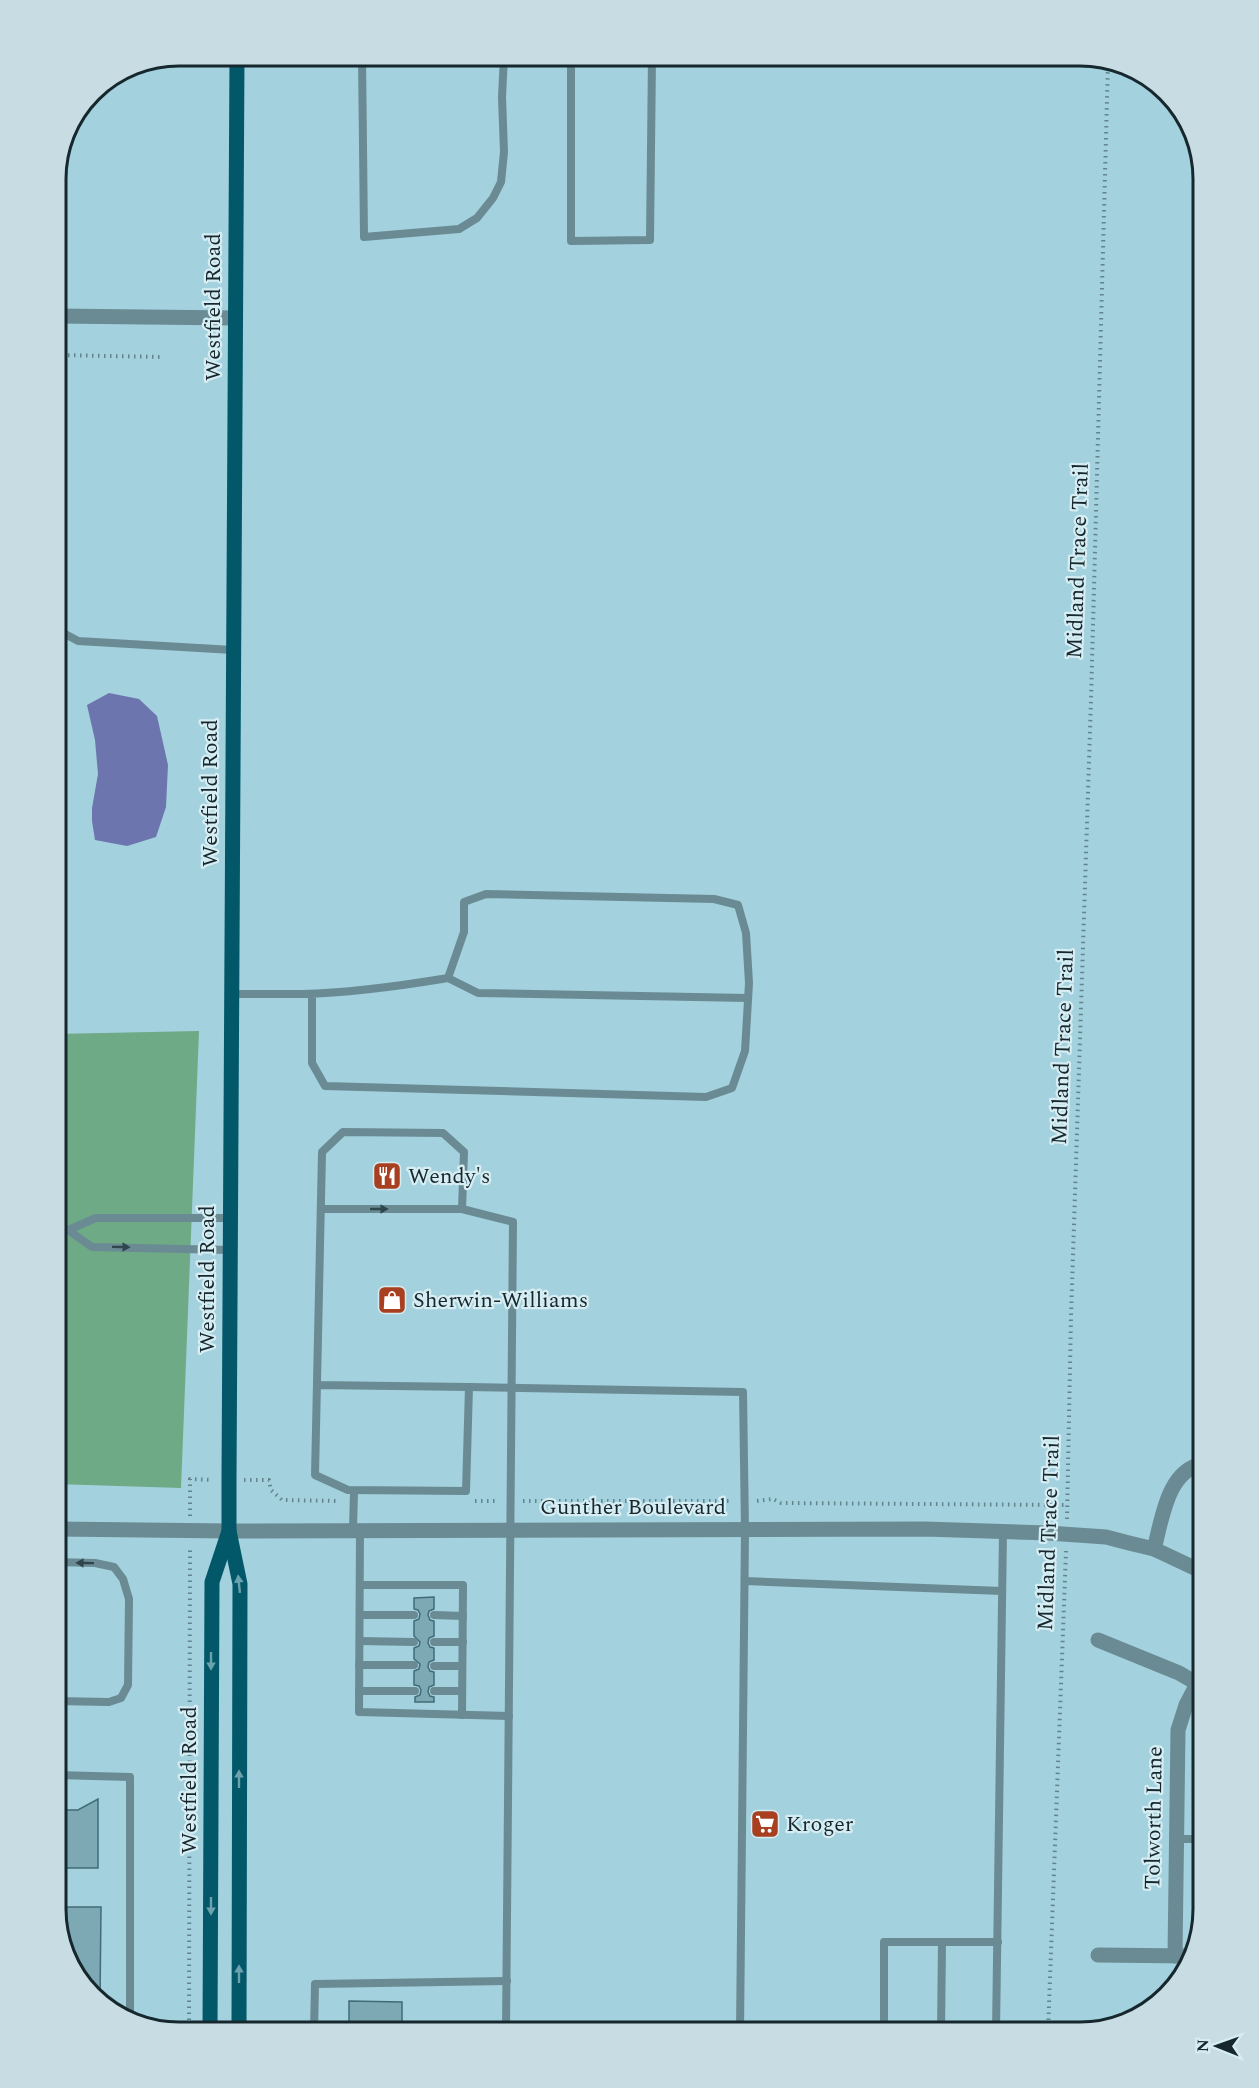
<svg xmlns="http://www.w3.org/2000/svg" width="1259" height="2088" font-family="Spectral,serif">
<style>
.green{fill:#6daa85}
.water{fill:#6d75ae}
.building{fill:#7da9b5;stroke:#416b77;stroke-width:1.5}
.lines{fill:none;stroke-linecap:round;stroke-linejoin:round}
.path{stroke:#63848d;stroke-width:4;stroke-dasharray:1.5 4.5;stroke-linecap:butt}
.lane{stroke:#6a8b94;stroke-width:8}
.street{stroke:#6a8b94;stroke-width:15}
.primary{stroke:#025869;stroke-width:15}
.oneway{fill:#2f464c}
.oneway2{fill:#6ca2ae}
.labels{text-anchor:middle;dominant-baseline:central;stroke-width:4.5;stroke-linejoin:round;paint-order:stroke}
.street-label{font-size:22px;fill:#16282d;stroke:#d6edf3}
.poi-label{font-size:22px;fill:#16282d;stroke:#d6edf3;text-anchor:start}
.rim{fill:none;stroke:#16282d;stroke-width:3}
</style>
<rect width="100%" height="100%" fill="#a3d1dd"/>
<polygon class="green" points="199,1031 181,1488 56,1484 56,1034"/>
<polygon class="water" points="109,693 139,699 157,716 168,765 166,807 156,837 127,846 95,840 92,821 92,808 98,774 95,740 87,705"/>
<g class="building">
<polygon points="434,1597 434,1609 429,1611 428,1615 430,1620 434,1621 434,1636 429,1638 428,1643 430,1647 434,1648 434,1660 429,1662 428,1667 430,1671 434,1672 434,1685 429,1687 428,1692 430,1696 434,1697 434,1702 415,1702 415,1697 420,1695 421,1690 419,1686 414,1685 414,1671 419,1669 420,1664 414,1659 414,1648 419,1646 420,1642 414,1636 414,1621 419,1619 420,1614 418,1610 414,1609 414,1598"/>
<polygon points="98,1799 98,1868 56,1868 56,1810 78,1810"/>
<polygon points="56,1907 101,1907 100,2000 68,1963"/>
<polygon points="349,2001 402,2002 402,2032 349,2032"/>
</g>
<g class="lines">
<g class="path">
<polyline points="56,355 162,357"/>
<polyline points="244,1480 269,1480 271,1490 282,1500 338,1501"/>
<polyline points="475,1501 497,1501"/>
<polyline points="523,1501 731,1501"/>
<polyline points="757,1501 773,1499 781,1503 1067,1505"/>
<polyline points="190,1516 190,1479 213,1480"/>
<polyline points="1067,1519 1071,1317 1091,700 1108,62"/>
<polyline points="189,2032 190,1547"/>
<polyline points="1048,2032 1066,1551"/>
</g>
<g class="lane">
<polyline points="362,56 364,237 459,229 477,218 493,198 501,182 504,152 502,97 504,56"/>
<polyline points="571,56 571,241 650,240 652,56"/>
<polyline points="56,629 78,641 233,650"/>
<polyline points="448,978 478,993 748,998"/>
<path d="M 231,994 L 302,994 C 351,993 400,986 448,978 L 464,932 L 464,902 L 486,894 L 714,899 L 738,905 L 746,933 L 749,983 L 745,1051 L 732,1088 L 706,1097 L 325,1086 L 312,1063 L 312,994"/>
<polyline points="321,1209 462,1209"/>
<polyline points="56,1229 68,1230 96,1218 229,1218"/>
<polyline points="68,1230 92,1247 229,1250"/>
<path d="M 317,1385 L 469,1387 L 466,1491 L 348,1490 L 315,1475 C 317,1368 320,1260 322,1152 L 343,1132 L 443,1133 L 464,1152 L 462,1209 L 513,1222 L 506,2032"/>
<polyline points="469,1387 743,1392 745,1530 740,2032"/>
<polyline points="353,1530 354,1491"/>
<polyline points="360,1530 359,1712 509,1716"/>
<polyline points="745,1581 1002,1591"/>
<polyline points="360,1585 463,1585 462,1715"/>
<polyline points="360,1615 414,1615"/>
<polyline points="434,1615 463,1616"/>
<polyline points="360,1641 414,1642"/>
<polyline points="434,1642 463,1642"/>
<polyline points="359,1665 414,1665"/>
<polyline points="434,1666 462,1666"/>
<polyline points="359,1691 415,1691"/>
<polyline points="434,1691 462,1691"/>
<polyline points="56,1701 109,1702 121,1698 128,1685 129,1599 123,1579 114,1567 95,1563 56,1562"/>
<polyline points="56,1775 130,1777 130,2018"/>
<polyline points="1177,1839 1203,1839"/>
<polyline points="314,2032 315,1984 507,1981"/>
<polyline points="884,2032 884,1942 998,1942"/>
<polyline points="941,2032 942,1942"/>
<polyline points="996,2032 1003,1532"/>
</g>
<g class="street">
<polyline points="56,316 235,318"/>
<polyline points="56,1529 229,1531 925,1529 1048,1533 1106,1537 1129,1543 1154,1549 1203,1572"/>
<path d="M 1154,1549 C 1162,1520 1167,1470 1203,1464"/>
<polyline points="1098,1640 1179,1673 1203,1687"/>
<polyline points="1098,1955 1190,1956"/>
<polyline points="1175,1956 1178,1730 1186,1705 1197,1684"/>
</g>
<g class="primary">
<polyline points="237,56 229,1480 229,1531 240,1584 239,2032"/>
<polyline points="210,2032 212,1582 229,1531"/>
</g>
</g>
<defs><path id="oneway-solid" d="M-6-.8H1V-3.2L6.5 0L1 3.2V.8H-6Z" transform="scale(1.5)"/></defs>
<g class="oneway">
<use href="#oneway-solid" transform="translate(379 1209)"/>
<use href="#oneway-solid" transform="translate(121 1247) rotate(1)"/>
<use href="#oneway-solid" transform="translate(85 1563) rotate(-179)"/>
</g>
<g class="oneway2">
<use href="#oneway-solid" transform="translate(239 1584) rotate(-96)"/>
<use href="#oneway-solid" transform="translate(211 1661) rotate(90)"/>
<use href="#oneway-solid" transform="translate(239 1779) rotate(-90)"/>
<use href="#oneway-solid" transform="translate(211 1906) rotate(90)"/>
<use href="#oneway-solid" transform="translate(239 1974) rotate(-90)"/>
</g>
<defs>
<g id="restaurant-square" transform="scale(1.5)"><rect x="-9" y="-9" width="18" height="18" rx="4" fill="#a73f20" stroke="#d6edf3"/><path d="M-5-6h1v4h1v-4h1v4h1v-4h1v5L-1.5 .5V6h-2V.5L-5-1ZM5-6V6H3V1.5H1.5Q1.5-4 5-6Z" fill="#fff"/></g>
<g id="shop-square" transform="scale(1.5)"><rect x="-9" y="-9" width="18" height="18" rx="4" fill="#a73f20" stroke="#d6edf3"/><path d="M-5-2.5h2.3a2.7 3.5 0 0 1 5.4 0H5L5.5 6h-11ZM-1.5-2.5h3a1.5 2.3 0 0 0-3 0Z" fill="#fff"/></g>
<g id="supermarket-square" transform="scale(1.5)"><rect x="-9" y="-9" width="18" height="18" rx="4" fill="#a73f20" stroke="#d6edf3"/><path d="M-6-5.5h2.5l.6 2H6L4.5 2H-2.5L-4.4-4H-6ZM-1.5 3.2a1.3 1.3 0 1 0 .1 0ZM3 3.2a1.3 1.3 0 1 0 .1 0Z" fill="#fff"/></g>
</defs>
<g fill-rule="evenodd">
<use href="#restaurant-square" x="387" y="1176"/>
<use href="#shop-square" x="392" y="1300"/>
<use href="#supermarket-square" x="765" y="1824"/>
</g>
<g class="labels">
<g class="street-label">
<text transform="translate(213 307) rotate(-90)">Westfield Road</text>
<text transform="translate(1078 561) rotate(-88)">Midland Trace Trail</text>
<text transform="translate(210 793) rotate(-90)">Westfield Road</text>
<text transform="translate(1063 1047) rotate(-88)">Midland Trace Trail</text>
<text transform="translate(207 1279) rotate(-90)">Westfield Road</text>
<text x="633" y="1507">Gunther Boulevard</text>
<text transform="translate(1049 1533) rotate(-88)">Midland Trace Trail</text>
<text transform="translate(189 1780) rotate(-90)">Westfield Road</text>
<text transform="translate(1154 1818) rotate(-89)">Tolworth Lane</text>
</g>
<g class="poi-label">
<text x="408" y="1176">Wendy's</text>
<text x="413" y="1300">Sherwin-Williams</text>
<text x="786" y="1824">Kroger</text>
</g>
</g>
<path d="M0 0H1259V2088H0ZM179 66H1080A113 113 0 0 1 1193 179V1909A113 113 0 0 1 1080 2022H179A113 113 0 0 1 66 1909V179A113 113 0 0 1 179 66Z" fill="#c7dde3" fill-rule="evenodd"/>
<path class="rim" d="M179 66H1080A113 113 0 0 1 1193 179V1909A113 113 0 0 1 1080 2022H179A113 113 0 0 1 66 1909V179A113 113 0 0 1 179 66Z"/>
<g transform="translate(1217 2046) rotate(271)" stroke="#d6edf3" stroke-width="4.5" paint-order="stroke">
<path d="M0-4.5L10 22L0 15L-10 22Z" fill="#16282d"/>
<text y="-9" font-size="16" font-weight="bold" text-anchor="middle" fill="#16282d">N</text>
</g>
</svg>
